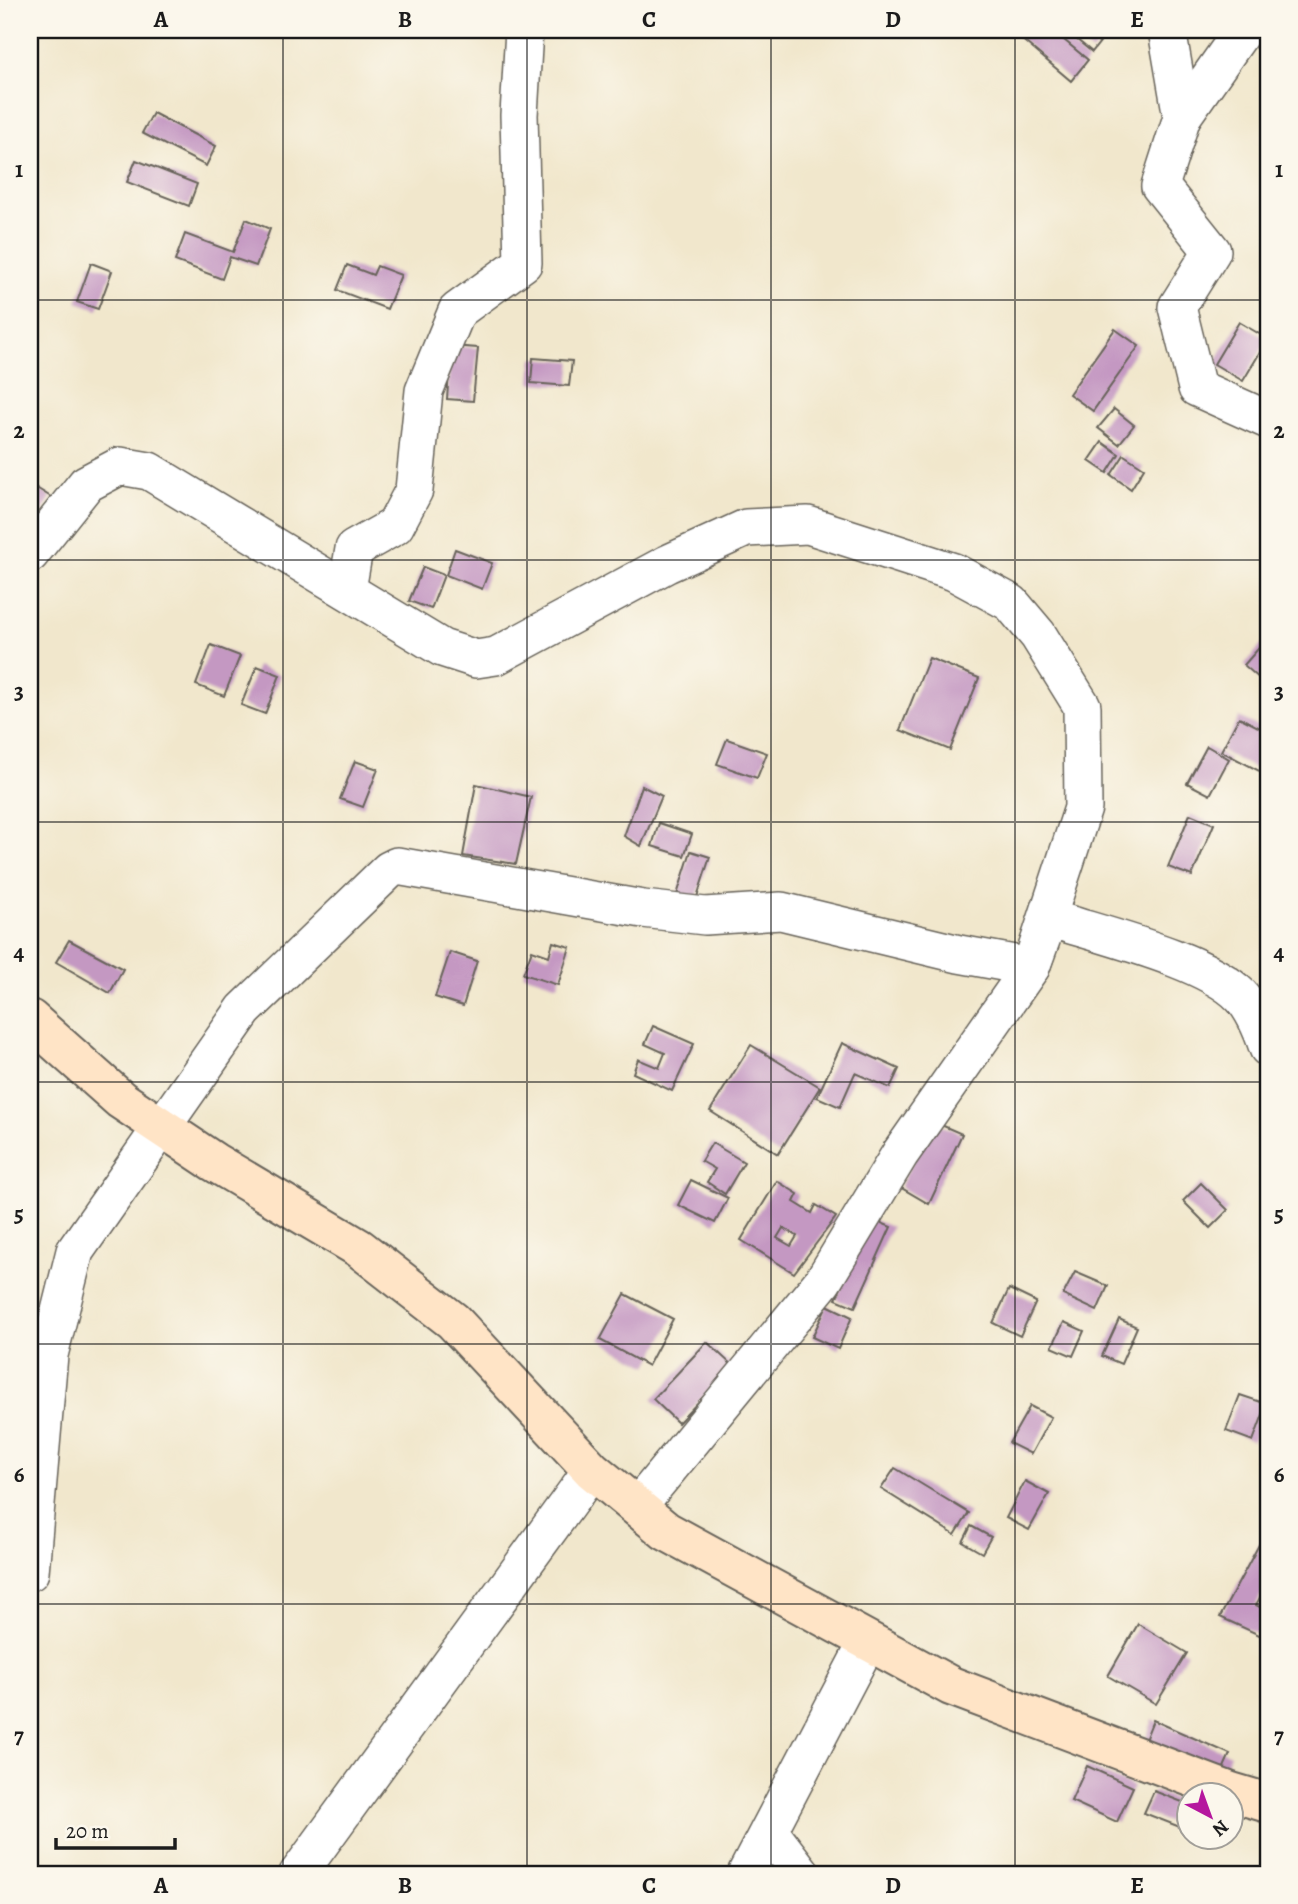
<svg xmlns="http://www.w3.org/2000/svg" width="1298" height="1904" font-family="Alegreya,serif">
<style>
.building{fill:#c498c2;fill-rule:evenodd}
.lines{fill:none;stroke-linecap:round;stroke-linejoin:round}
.street-casing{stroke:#67635a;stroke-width:40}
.secondary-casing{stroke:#67635a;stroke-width:42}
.street{stroke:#fff;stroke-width:37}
.secondary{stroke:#ffe4c6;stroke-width:38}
.grid{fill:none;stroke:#1c1c1c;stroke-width:2;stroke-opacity:0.55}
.neatline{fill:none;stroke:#1c1c1c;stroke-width:2.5}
.grid-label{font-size:23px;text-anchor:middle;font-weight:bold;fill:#1c1c1c}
</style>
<rect width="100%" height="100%" fill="#fbf7ec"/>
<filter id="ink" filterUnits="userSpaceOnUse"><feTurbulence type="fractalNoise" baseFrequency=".0143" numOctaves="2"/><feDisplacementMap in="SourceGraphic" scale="14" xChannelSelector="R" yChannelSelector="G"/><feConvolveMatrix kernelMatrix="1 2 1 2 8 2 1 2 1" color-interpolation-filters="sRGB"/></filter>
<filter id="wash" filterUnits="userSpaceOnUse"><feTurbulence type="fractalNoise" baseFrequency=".00686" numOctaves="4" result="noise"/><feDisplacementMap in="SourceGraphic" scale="28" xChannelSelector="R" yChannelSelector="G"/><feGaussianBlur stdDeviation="1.57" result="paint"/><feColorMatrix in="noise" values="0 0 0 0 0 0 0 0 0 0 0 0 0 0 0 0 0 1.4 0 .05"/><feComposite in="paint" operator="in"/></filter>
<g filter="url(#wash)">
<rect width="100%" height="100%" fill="#f1e7cc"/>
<g id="blocks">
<g class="building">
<polygon points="1015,30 1052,30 1088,60 1071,81 1013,32"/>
<polygon points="1065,30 1103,30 1107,33 1092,52"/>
<polygon points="153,113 216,146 206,166 142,133"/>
<polygon points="136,160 197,184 189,206 127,182"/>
<polygon points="246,219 270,229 256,266 230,257 222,279 175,261 185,234 233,252"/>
<polygon points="91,263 112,271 98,309 77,302"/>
<polygon points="347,265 373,275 377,266 401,275 387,309 337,290"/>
<polygon points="1239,322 1268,339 1243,381 1214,364"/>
<polygon points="1115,329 1139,346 1093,411 1069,394"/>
<polygon points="451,346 478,348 473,401 447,399"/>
<polygon points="533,358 572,361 569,386 531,383"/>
<polygon points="1114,409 1134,425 1119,444 1098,428"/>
<polygon points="1102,442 1119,454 1107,473 1089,461"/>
<polygon points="1124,455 1144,468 1131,489 1111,475"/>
<polygon points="30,484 51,497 40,516 30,510"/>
<polygon points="455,549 492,563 482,589 446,575"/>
<polygon points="423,567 444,575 431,609 409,601"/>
<polygon points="1265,641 1268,644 1268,686 1244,665"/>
<polygon points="211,645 240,656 224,696 196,685"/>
<polygon points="929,658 979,678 950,750 900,730"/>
<polygon points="257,666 280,675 265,714 241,705"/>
<polygon points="1239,717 1268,732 1268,763 1263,773 1221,751"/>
<polygon points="727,739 767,753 757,778 717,764"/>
<polygon points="1207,746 1229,759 1210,795 1187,783"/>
<polygon points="355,761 378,769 363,807 340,799"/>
<polygon points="476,784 531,797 516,864 463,856"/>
<polygon points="642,786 662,796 641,846 624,836"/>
<polygon points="1190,814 1214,824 1192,876 1168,867"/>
<polygon points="659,823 692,834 684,856 652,846"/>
<polygon points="691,851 710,857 696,900 677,895"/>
<polygon points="69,940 123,969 110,993 56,962"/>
<polygon points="553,942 570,947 558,985 523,974 532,950 549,956"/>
<polygon points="450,952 477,961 463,1006 435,997"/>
<polygon points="653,1026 694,1044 672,1091 633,1073 638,1059 659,1068 665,1053 645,1044"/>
<polygon points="842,1043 899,1069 890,1088 855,1073 840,1107 817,1097"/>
<polygon points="751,1045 820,1087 778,1154 710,1111"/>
<polygon points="932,1121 962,1134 929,1204 900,1187"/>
<polygon points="712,1143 744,1162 725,1194 707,1182 715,1169 701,1161"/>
<polygon points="691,1180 728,1198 715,1223 678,1205"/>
<path d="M 777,1181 L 798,1194 L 794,1202 L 812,1213 L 816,1205 L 836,1217 L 794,1273 L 741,1240 ZM 783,1228 L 797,1236 L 791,1246 L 777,1238 Z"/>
<polygon points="1201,1183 1228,1210 1210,1228 1183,1201"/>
<polygon points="872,1219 891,1227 855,1307 836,1299"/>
<polygon points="1075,1272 1108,1286 1097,1311 1063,1295"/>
<polygon points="1009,1289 1036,1302 1020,1336 993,1323"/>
<polygon points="625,1294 673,1319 648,1366 600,1340"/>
<polygon points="827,1305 852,1317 838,1349 812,1337"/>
<polygon points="1119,1319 1137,1327 1121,1364 1102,1356"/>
<polygon points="1064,1322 1084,1331 1073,1356 1052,1347"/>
<polygon points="707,1342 733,1366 678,1423 653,1399"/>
<polygon points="1240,1395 1267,1404 1253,1441 1226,1431"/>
<polygon points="1030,1406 1051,1417 1031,1454 1009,1443"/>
<polygon points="895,1468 969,1513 955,1535 881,1489"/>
<polygon points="1025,1481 1049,1494 1029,1530 1006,1518"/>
<polygon points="971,1526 991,1537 982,1553 963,1542"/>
<polygon points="1268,1528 1268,1582 1256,1605 1268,1611 1268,1639 1220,1617"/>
<polygon points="1138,1624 1187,1653 1156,1704 1108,1676"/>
<polygon points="1153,1720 1230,1754 1219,1779 1143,1745"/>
<polygon points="1087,1766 1133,1787 1117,1822 1071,1801"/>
<polygon points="1154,1791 1190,1805 1190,1831 1144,1813"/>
</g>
</g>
</g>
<g filter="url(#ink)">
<use href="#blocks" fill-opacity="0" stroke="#67635a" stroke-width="2"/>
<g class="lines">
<g class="street-casing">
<g id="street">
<polyline points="1167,30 1182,117 1160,186 1212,251 1177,307 1197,388 1268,420"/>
<polyline points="1182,117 1243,30"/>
<polyline points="30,554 86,484 120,466 149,471 442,648 476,659 496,656 667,564 746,528 808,525 954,572 1011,603 1038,635 1082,706 1083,808 1031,967"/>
<polyline points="347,590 354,549 395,526 414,490 424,391 457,311 523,263 519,115 524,30"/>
<path d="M 637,1507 L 823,1281 L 900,1154 L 1031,967 L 1049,918 C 1100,935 1205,959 1241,996 C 1254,1010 1262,1030 1268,1048"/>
<polyline points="30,1572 49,1355 75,1251 244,1010 389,870 397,866 643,909 705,916 781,911 959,954 1031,967"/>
<polyline points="769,1831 802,1874"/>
<polyline points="298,1874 592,1470"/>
<polyline points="746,1874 867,1643"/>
</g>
</g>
<g class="secondary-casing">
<polyline id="secondary" points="30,1019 121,1100 214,1162 359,1248 453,1321 592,1470 666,1531 951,1686 1231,1792 1268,1803"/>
</g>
<use href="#street" class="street"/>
<use href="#secondary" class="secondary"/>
</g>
</g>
<path class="grid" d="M 283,30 L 283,1874M 527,30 L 527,1874M 771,30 L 771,1874M 1015,30 L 1015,1874M 30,300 L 1268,300M 30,560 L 1268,560M 30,822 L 1268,822M 30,1082 L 1268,1082M 30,1344 L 1268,1344M 30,1604 L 1268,1604"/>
<rect width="1298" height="1904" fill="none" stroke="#fbf7ec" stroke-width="77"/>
<g transform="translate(1210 1816) rotate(139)"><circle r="33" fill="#fbf7ec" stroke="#a29f99" stroke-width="2"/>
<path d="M0-5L12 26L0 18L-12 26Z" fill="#b5179e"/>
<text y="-10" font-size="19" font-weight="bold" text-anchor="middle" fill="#1c1c1c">N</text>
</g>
<path d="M56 1838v10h119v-10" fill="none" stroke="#1c1c1c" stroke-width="3.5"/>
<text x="66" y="1838" font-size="21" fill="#1c1c1c" stroke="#fbf7ec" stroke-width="5" paint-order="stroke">20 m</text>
<rect x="38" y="38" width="1222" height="1828" class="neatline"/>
<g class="grid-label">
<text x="161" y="27">A</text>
<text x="405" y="27">B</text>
<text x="649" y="27">C</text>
<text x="893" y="27">D</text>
<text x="1137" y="27">E</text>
<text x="19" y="177">1</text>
<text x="1279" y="177">1</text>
<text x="19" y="438">2</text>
<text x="1279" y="438">2</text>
<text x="19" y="699">3</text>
<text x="1279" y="699">3</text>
<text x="19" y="960">4</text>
<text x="1279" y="960">4</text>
<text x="19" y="1221">5</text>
<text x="1279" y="1221">5</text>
<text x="19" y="1482">6</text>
<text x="1279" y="1482">6</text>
<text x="19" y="1743">7</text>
<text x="1279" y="1743">7</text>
<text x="161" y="1893">A</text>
<text x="405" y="1893">B</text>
<text x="649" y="1893">C</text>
<text x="893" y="1893">D</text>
<text x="1137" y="1893">E</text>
</g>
</svg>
